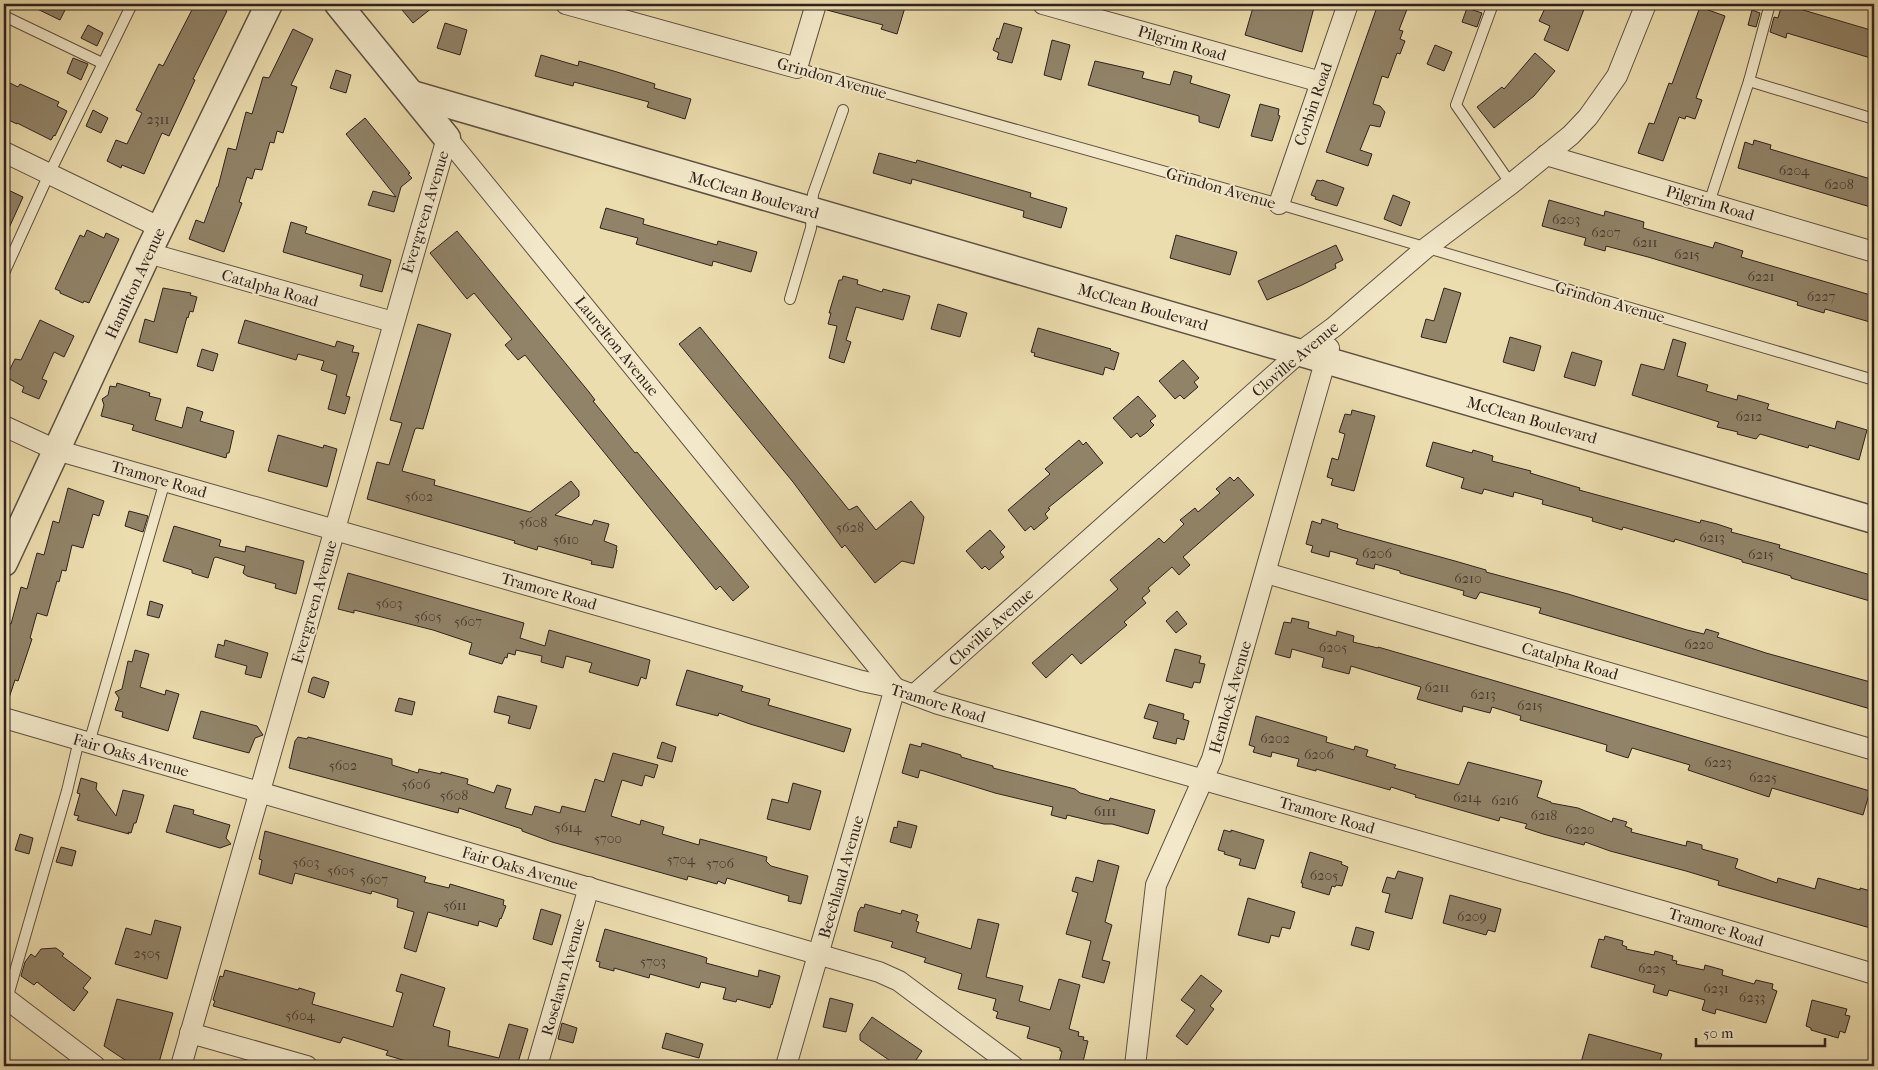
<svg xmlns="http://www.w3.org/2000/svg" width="1878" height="1070" font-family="'IM FELL French Canon',serif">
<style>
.building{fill:#918368;stroke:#2f221c}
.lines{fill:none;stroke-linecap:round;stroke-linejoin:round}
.service-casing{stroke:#5e5140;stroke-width:12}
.minor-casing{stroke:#5e5140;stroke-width:22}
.tertiary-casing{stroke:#5e5140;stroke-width:29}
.service{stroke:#f3e9ca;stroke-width:10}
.minor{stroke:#f3e9ca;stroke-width:20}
.tertiary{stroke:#f3e9ca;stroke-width:26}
.labels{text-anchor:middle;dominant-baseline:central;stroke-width:4;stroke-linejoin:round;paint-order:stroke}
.number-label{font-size:14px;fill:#483a2f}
.street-label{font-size:16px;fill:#2f221c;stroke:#f3e9ca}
</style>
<rect width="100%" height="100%" fill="#ecddae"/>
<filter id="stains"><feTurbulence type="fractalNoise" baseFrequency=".004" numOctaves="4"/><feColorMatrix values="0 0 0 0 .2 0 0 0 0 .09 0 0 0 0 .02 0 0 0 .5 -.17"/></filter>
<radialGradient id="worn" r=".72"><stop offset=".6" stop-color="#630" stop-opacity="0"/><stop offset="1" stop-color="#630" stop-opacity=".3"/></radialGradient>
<g class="building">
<polygon points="27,4 68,4 60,20"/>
<polygon points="195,4 224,4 221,8 227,11 193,79 195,80 169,136 162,133 144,174 122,165 121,168 107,161 116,140 127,144 142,113 136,110 159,64 163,66"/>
<polygon points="397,4 437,4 413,23"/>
<polygon points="828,4 906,4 897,34 881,29 883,25 827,10"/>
<polygon points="1254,4 1315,4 1302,52 1245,35"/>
<polygon points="1378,4 1409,4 1399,30 1403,31 1400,39 1405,41 1400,54 1397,53 1388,78 1382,76 1373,104 1380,106 1385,112 1380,127 1370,125 1360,150 1372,154 1368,166 1326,152"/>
<polygon points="1547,4 1586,4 1568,51 1544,40 1550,26 1539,21"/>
<polygon points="1782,4 1794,4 1793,7 1874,31 1874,59 1787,33 1786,38 1770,32 1774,17 1778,18"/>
<polygon points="1700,7 1725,16 1696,98 1702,100 1695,119 1686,116 1685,119 1679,117 1663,161 1638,153 1649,123 1654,124 1669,83 1672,84"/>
<polygon points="1467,8 1482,13 1477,27 1462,22"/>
<polygon points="1752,10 1760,13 1756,27 1748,25"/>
<polygon points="445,23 467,30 460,55 437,48"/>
<polygon points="1004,23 1022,28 1012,63 997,59 999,53 993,50 997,38 999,39"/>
<polygon points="88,25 103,33 97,46 81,38"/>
<polygon points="293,29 313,39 291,85 297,87 283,133 277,131 274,143 270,142 262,170 255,169 252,179 247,177 239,202 242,203 224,252 189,239 196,220 204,223 217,187 218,187 228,148 236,150 246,112 252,114 263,77 269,78"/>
<polygon points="1052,40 1070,45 1061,80 1044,75"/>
<polygon points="1435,45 1452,52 1444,71 1427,64"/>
<polygon points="1535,53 1555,71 1534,96 1494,128 1477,107 1502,87 1504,89"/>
<polygon points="541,55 578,66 579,61 617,72 655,84 654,88 691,99 685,119 647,107 649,102 574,82 573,86 535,76"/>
<polygon points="73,58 88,64 81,80 67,73"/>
<polygon points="1095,61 1144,72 1142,78 1170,85 1174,71 1192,76 1190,83 1230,95 1219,128 1199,122 1199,116 1088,85"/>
<polygon points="336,70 351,75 346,93 330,88"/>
<polygon points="4,80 18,87 20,84 59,102 57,106 67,111 55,136 54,135 51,140 17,123 17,124 4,118"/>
<polygon points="1260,104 1279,109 1278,115 1280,116 1272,141 1251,136"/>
<polygon points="93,110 108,118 101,133 86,126"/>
<polygon points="365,118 410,173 408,174 412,178 401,187 394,212 368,205 373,191 396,197 346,134"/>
<polygon points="1754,140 1771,145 1770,149 1874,180 1874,208 1738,168 1745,142 1753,145"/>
<polygon points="879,153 916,163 917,160 1031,193 1030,197 1067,208 1061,228 1023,217 1024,211 912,179 911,184 873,173"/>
<polygon points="1317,180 1321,181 1322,180 1344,188 1337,206 1315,199 1316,197 1311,195"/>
<polygon points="4,188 23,197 4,239"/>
<polygon points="1393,195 1410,202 1401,226 1384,219"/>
<polygon points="1549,200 1604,216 1605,211 1644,222 1643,228 1713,248 1715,242 1743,251 1741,257 1874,296 1874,307 1870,322 1825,309 1824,313 1797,305 1798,302 1648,257 1606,246 1605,251 1584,245 1586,238 1542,226"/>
<polygon points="606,208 644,219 643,224 717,245 718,241 757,252 751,272 713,261 712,266 636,244 638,238 600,228"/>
<polygon points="291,222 307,227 305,233 391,260 382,292 360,286 363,275 283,252"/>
<polygon points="87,230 104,238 106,233 119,239 89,303 84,301 83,303 60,293 60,291 55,289 80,235 84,237"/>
<polygon points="457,231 589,392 595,400 593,401 635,453 637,452 749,587 733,601 720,586 716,590 525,355 518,360 505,345 512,339 474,293 467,299 430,253"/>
<polygon points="1176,235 1237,252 1230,275 1170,258"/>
<polygon points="1336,245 1343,260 1335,264 1336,268 1302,285 1267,300 1258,281"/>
<polygon points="843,276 858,280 857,284 882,292 883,289 910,296 903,320 856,307 846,340 851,342 844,363 829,358 837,326 828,324 831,313 829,313 839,280 842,280"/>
<polygon points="163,288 191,293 190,295 197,297 193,312 190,311 188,318 187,317 177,353 139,342 145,319 154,322"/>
<polygon points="1444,288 1461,293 1446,343 1421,337 1426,319 1434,321"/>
<polygon points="938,304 967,313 960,337 931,329"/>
<polygon points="40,320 74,336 64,357 54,352 42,379 47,381 39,399 22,392 24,387 6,377 15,359 21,360"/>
<polygon points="245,320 335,347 337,341 354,346 352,352 359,353 346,396 350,397 345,414 328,409 337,375 321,370 324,361 298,354 296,360 238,343"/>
<polygon points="418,324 451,334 423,429 417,428 415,429 402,471 435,480 434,485 530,512 571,481 579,491 579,496 555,515 592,525 594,520 609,524 604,541 617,546 616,550 617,550 613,568 591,564 592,561 538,546 537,550 514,543 515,541 367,499 377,462 389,465 402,423 390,420"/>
<polygon points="700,327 849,510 857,506 876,530 911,501 924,517 914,564 902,561 875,583 845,545 842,548 793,482 679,344"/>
<polygon points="1038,328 1111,349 1110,350 1119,353 1114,370 1105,367 1103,375 1034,356 1035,353 1031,352"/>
<polygon points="1510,337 1541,346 1534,371 1503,362"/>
<polygon points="1673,339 1686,343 1677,376 1708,385 1706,391 1737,400 1738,395 1769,404 1767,409 1835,429 1837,421 1867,430 1859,460 1809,445 1808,448 1760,434 1756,439 1737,434 1738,432 1717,427 1719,422 1632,395 1641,364 1664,370"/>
<polygon points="202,349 218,354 213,371 197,366"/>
<polygon points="1572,352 1602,361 1595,386 1564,377"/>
<polygon points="1183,360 1199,378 1194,382 1198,387 1184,399 1180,395 1175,399 1159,381"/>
<polygon points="117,383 150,393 149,396 161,399 155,420 182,428 187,407 203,412 200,421 234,431 229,453 227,453 226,458 132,430 134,425 101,416 104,405 102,399 108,395 110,386 116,387"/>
<polygon points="1138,396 1156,416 1150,421 1154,425 1147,432 1140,437 1137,433 1131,438 1113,418"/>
<polygon points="1352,410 1375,416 1354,491 1331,485 1333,479 1327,477 1332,458 1338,460 1345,434 1339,432 1345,414 1351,415"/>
<polygon points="278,435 323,448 324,445 337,449 327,487 268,471"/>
<polygon points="1079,440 1083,445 1086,442 1103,463 1048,508 1050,509 1045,514 1048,518 1034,530 1031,526 1025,531 1008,510 1050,474 1045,469"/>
<polygon points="1433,442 1472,453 1473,450 1493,456 1492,461 1531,471 1530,473 1580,488 1579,490 1700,523 1701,520 1717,524 1732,529 1731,532 1780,545 1779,548 1874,576 1874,587 1870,601 1791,578 1791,576 1750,564 1742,562 1742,560 1675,539 1674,542 1623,527 1622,530 1592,521 1593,518 1542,504 1543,500 1514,492 1513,497 1484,489 1482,494 1461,488 1464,478 1426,466"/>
<polygon points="1230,477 1234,481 1238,477 1254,495 1183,557 1190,565 1179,575 1172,567 1148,588 1150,591 1142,598 1146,603 1124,622 1127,625 1081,664 1072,654 1046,678 1032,663 1118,589 1110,580 1159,538 1164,543 1184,524 1180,520 1195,508 1198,512 1220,493 1216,489"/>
<polygon points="68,488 104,501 99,516 93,514 83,548 72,545 66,571 62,570 59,582 57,581 47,616 37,613 30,638 32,639 18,681 15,680 7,704 4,704 4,622 11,624 21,587 27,589 37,553 44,555 53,521 59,523"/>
<polygon points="129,511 148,516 143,532 125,526"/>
<polygon points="1322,519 1338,524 1337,528 1342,530 1455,561 1486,570 1486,572 1568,594 1687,630 1704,634 1706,629 1719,633 1717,637 1766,653 1874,683 1874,710 1539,613 1541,608 1480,592 1476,599 1463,595 1464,591 1400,573 1400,571 1375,564 1374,569 1356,564 1358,559 1330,551 1329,557 1311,552 1313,546 1306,544 1312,521 1321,524"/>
<polygon points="174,526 221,540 219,546 245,552 246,546 304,561 296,594 275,588 276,584 247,576 243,573 245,566 216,557 214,558 208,578 192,573 192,570 163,561"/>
<polygon points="990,530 1005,547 1000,552 1004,557 989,570 985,566 982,569 966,551"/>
<polygon points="348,573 524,623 520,638 545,646 549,630 650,660 646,679 641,677 638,686 589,672 592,663 566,656 563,668 541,662 542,656 516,650 515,655 508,653 507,658 505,657 502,664 469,654 472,643 433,630 354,610 354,613 338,609"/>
<polygon points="150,601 163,605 159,618 147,615"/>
<polygon points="1177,611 1187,624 1176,633 1166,621"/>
<polygon points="1292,618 1309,622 1308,628 1336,636 1337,631 1354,636 1353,642 1378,648 1378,647 1499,682 1870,791 1863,815 1772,788 1769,797 1688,770 1690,765 1632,748 1628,758 1606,751 1607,745 1520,720 1521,716 1492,707 1490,713 1463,706 1462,712 1417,699 1421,687 1351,666 1349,674 1322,667 1324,658 1292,649 1290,658 1275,654 1284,622 1291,623"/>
<polygon points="225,640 268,653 261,678 245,674 247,666 215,657 218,644 224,646"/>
<polygon points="1175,649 1201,656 1199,663 1205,664 1200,683 1194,682 1192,688 1166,681"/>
<polygon points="135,650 149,654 140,687 165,695 166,690 179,694 168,731 122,717 123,712 115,710 119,698 115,692 122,689 128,661 132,662"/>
<polygon points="687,670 743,686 741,691 770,699 768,705 851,729 844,752 750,724 719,713 718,716 676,705"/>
<polygon points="314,677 329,682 324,698 308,692 312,678"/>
<polygon points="498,696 537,706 530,729 508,723 510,716 494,712"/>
<polygon points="399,698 415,702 412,715 395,711"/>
<polygon points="1149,704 1184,714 1183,719 1189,721 1184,740 1177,738 1176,744 1153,738 1158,722 1144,718"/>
<polygon points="201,711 257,726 263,735 255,738 249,753 193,738"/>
<polygon points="1256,716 1327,737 1326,742 1354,750 1355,746 1368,750 1366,756 1396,765 1394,768 1459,785 1468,762 1542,781 1537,797 1551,802 1551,803 1578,808 1612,822 1613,818 1627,822 1625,826 1632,829 1631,832 1686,846 1687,841 1702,845 1702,849 1738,859 1735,868 1777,883 1778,878 1815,889 1818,878 1860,890 1860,888 1874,892 1874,929 1718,885 1719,881 1686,871 1610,851 1585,842 1584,845 1543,834 1525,828 1527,824 1500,817 1499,821 1415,797 1416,795 1391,787 1390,790 1316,769 1316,771 1297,766 1299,759 1272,752 1271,757 1253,752 1255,747 1249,745"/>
<polygon points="298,737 307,739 308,737 392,759 392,765 418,773 419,769 441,774 441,772 468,779 467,784 494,793 497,785 511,789 505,808 532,815 535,806 560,813 562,806 585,812 595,779 604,782 613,753 658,765 654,778 645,775 642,786 622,780 611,816 640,825 641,820 664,827 662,834 699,845 700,839 767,857 766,861 771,866 808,876 801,904 788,901 789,896 727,878 725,884 718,881 717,884 688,876 687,880 552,842 522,831 522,829 459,808 458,813 289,768 295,741"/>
<polygon points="662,742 676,747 672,762 657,758"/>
<polygon points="922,743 961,755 961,757 993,766 993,768 1075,789 1080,793 1109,801 1110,798 1155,810 1148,834 1112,824 1104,824 1067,815 1066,819 1051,815 1053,807 995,793 924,771 920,770 918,778 902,773 910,744 921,747"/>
<polygon points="81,778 97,783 96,789 116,816 123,790 144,795 136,823 134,823 131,833 128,832 129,834 77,820 79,816 74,815 80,794 77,793"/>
<polygon points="793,783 821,791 810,830 767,819 772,799 788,803"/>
<polygon points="174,805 194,810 193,814 230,825 226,838 231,844 220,848 166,832"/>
<polygon points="898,821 917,826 911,848 890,842 894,827 897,828"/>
<polygon points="1224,830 1231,832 1231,830 1264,840 1255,869 1239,865 1241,859 1224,854 1225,852 1218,850"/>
<polygon points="265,831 426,877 424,882 449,888 450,884 504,900 503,905 506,906 501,919 500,918 497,927 479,921 478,926 428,912 416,952 404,948 414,912 397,907 398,899 372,891 371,894 295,873 292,884 259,874 262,860 259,859"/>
<polygon points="20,834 33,838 29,854 15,850"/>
<polygon points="61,847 76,851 72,866 56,862"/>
<polygon points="1310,852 1342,862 1341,864 1348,867 1342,886 1336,885 1335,887 1332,886 1329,895 1302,887 1303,883 1301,883"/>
<polygon points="1098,860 1119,866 1105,922 1112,925 1102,960 1110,962 1104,983 1082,977 1091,941 1066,934 1078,893 1072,891 1076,877 1093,882"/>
<polygon points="1398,871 1423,878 1412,919 1385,912 1390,894 1382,892 1387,877 1395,879"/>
<polygon points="1450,895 1501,909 1495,932 1488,930 1486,935 1443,923"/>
<polygon points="1248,898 1295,912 1290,929 1282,927 1279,937 1271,935 1269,943 1238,935"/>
<polygon points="865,904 901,914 902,910 918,915 916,921 919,922 916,932 971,949 978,919 999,924 986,977 1023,986 1019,1001 1050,1010 1059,979 1080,985 1069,1029 1079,1032 1078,1036 1084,1037 1083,1040 1088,1041 1082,1066 1058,1066 1062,1051 1060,1051 1060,1048 1027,1038 1030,1027 996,1018 998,1012 993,1010 996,999 958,989 962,974 924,962 926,958 891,947 893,942 854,931 858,912 861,907 864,908"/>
<polygon points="541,909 561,915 552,945 533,939"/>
<polygon points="155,920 181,927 167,979 115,964 126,928 151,935"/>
<polygon points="1356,927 1374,932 1369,950 1351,945"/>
<polygon points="605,929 701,956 707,958 706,963 758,977 759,970 780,976 772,1005 771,1004 770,1008 737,999 736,1002 723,999 726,988 701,982 699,988 650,974 649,978 614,968 614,971 599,967 600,962 596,961"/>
<polygon points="1605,936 1623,941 1622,945 1627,947 1626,949 1654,955 1655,951 1673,956 1672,960 1677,961 1676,964 1704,970 1705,965 1723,970 1722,975 1754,984 1756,980 1773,984 1772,989 1777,991 1766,1023 1716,1009 1715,1014 1702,1010 1705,1000 1669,990 1667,996 1653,992 1655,985 1591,967 1599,939 1604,940"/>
<polygon points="56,948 64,954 62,956 91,978 83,988 88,992 74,1011 37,982 34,985 21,976 25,962 31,954 35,957 41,949"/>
<polygon points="225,970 298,990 299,988 315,993 312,1004 393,1027 403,993 396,991 401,974 445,988 433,1026 450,1031 448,1046 499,1058 509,1024 528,1029 517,1066 423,1066 386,1055 388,1051 343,1037 340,1043 213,1006 215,1001 213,1000 220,976 223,977"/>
<polygon points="1201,975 1222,991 1210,1006 1214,1009 1187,1045 1176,1036 1195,1010 1181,1000"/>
<polygon points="830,998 853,1004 846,1032 823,1027"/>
<polygon points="117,999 173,1013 158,1066 135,1066 136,1063 125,1060 104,1046"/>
<polygon points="1812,1000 1847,1009 1845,1015 1850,1016 1845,1033 1840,1031 1838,1038 1811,1030 1811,1028 1806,1026"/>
<polygon points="872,1017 922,1051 912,1066 885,1066 889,1060 860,1040 860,1034"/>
<polygon points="562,1023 577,1028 573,1043 558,1039"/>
<polygon points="666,1033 703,1044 699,1058 662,1048"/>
<polygon points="1589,1034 1662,1054 1658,1066 1580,1066"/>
</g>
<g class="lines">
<g class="service-casing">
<g id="service">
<polyline points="1493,4 1456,105 1511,184"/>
<polyline points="4,16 102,63"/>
<polyline points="797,68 1279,204 1874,380"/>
<polyline points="1749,81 1874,119"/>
<polyline points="1709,203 1749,81 1770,4"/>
<polyline points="4,273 49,174 132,4"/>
<polyline points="790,299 811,228 813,194 843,110"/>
<polyline points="89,743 165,481"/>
<polyline points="7,999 67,791 79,740"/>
</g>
</g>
<g class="minor-casing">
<g id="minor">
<polyline points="566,4 797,68 816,4"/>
<polyline points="1043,4 1321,82"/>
<polyline points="447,138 895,688 786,1066"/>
<polyline points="4,152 161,228"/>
<polyline points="1546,155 1874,252"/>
<polyline points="1279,204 1348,4"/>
<polyline points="148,253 393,322"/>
<polyline points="4,426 56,450 862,681 895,688 938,704 1666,912 1874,974"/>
<polyline points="1266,573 1874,750"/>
<polyline points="914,695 1300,352 1334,327 1426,248 1511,184 1571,135 1588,117 1617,76 1646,4"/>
<polyline points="4,718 879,972 899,981 1013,1066"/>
<polyline points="4,997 95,1066"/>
<polyline points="190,1033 307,1066"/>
<path d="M 181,1066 C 271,757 356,446 447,138"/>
<polyline points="537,1066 589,887"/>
<polyline points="1135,1066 1156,885 1212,759 1329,348"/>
</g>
</g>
<g class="tertiary-casing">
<g id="tertiary">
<polyline points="338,4 447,138"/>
<path d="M 412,94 C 899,238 1387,378 1874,520"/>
<polyline points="4,563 148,253 269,4"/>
</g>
</g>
<use href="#service" class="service"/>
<use href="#minor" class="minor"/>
<use href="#tertiary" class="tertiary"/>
</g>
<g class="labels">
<g class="number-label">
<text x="158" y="119">2311</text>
<text x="1794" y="170">6204</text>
<text x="1839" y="184">6208</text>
<text x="1566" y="219">6203</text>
<text x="1606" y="232">6207</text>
<text x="1645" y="242">6211</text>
<text x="1687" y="254">6215</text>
<text x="1761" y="276">6221</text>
<text x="1821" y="296">6227</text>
<text x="1749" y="416">6212</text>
<text x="419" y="496">5602</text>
<text x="533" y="522">5608</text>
<text x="850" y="527">5628</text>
<text x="1712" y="537">6213</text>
<text x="566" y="539">5610</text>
<text x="1377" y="553">6206</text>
<text x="1761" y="554">6215</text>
<text x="1468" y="578">6210</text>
<text x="389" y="603">5603</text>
<text x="428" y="616">5605</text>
<text x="468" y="621">5607</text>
<text x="1699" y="644">6220</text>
<text x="1333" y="647">6205</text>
<text x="1437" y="687">6211</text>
<text x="1483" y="694">6213</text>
<text x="1530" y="705">6215</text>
<text x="1275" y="738">6202</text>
<text x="1319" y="754">6206</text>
<text x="1718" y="762">6223</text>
<text x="343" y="765">5602</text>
<text x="1763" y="777">6225</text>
<text x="416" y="784">5606</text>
<text x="454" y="795">5608</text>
<text x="1467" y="797">6214</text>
<text x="1505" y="800">6216</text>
<text x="1105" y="811">6111</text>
<text x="1544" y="815">6218</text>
<text x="568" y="827">5614</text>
<text x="1580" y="829">6220</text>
<text x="608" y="838">5700</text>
<text x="681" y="859">5704</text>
<text x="306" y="862">5603</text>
<text x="720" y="863">5706</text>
<text x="341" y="870">5605</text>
<text x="1324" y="875">6205</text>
<text x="374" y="879">5607</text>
<text x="455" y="905">5611</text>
<text x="1472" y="916">6209</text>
<text x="147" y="953">2505</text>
<text x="653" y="961">5703</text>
<text x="1652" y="968">6225</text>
<text x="1716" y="988">6231</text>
<text x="1752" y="997">6233</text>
<text x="300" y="1015">5604</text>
</g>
<g class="street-label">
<text transform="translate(1182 43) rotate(16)">Pilgrim Road</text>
<text transform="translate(832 78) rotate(16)">Grindon Avenue</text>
<text transform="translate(1313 104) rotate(-71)">Corbin Road</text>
<text transform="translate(1221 188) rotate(16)">Grindon Avenue</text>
<text transform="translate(754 195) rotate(16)">McClean Boulevard</text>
<text transform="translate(1710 203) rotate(16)">Pilgrim Road</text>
<text transform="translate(425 212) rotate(-73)">Evergreen Avenue</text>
<text transform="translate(135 283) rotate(-65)">Hamilton Avenue</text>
<text transform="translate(270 288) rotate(16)">Catalpha Road</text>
<text transform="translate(1610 302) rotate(16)">Grindon Avenue</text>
<text transform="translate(1143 307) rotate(16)">McClean Boulevard</text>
<text transform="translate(617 346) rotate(51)">Laurelton Avenue</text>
<text transform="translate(1295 359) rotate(-40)">Cloville Avenue</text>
<text transform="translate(1532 420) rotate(16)">McClean Boulevard</text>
<text transform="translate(159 479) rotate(16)">Tramore Road</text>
<text transform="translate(549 591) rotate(16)">Tramore Road</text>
<text transform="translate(314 602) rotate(-74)">Evergreen Avenue</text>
<text transform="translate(991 627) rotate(-42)">Cloville Avenue</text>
<text transform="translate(1570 661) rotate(16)">Catalpha Road</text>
<text transform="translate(1230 697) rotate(-74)">Hemlock Avenue</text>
<text transform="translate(938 703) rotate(17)">Tramore Road</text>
<text transform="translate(131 755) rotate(16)">Fair Oaks Avenue</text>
<text transform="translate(1327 815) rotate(16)">Tramore Road</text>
<text transform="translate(520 868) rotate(16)">Fair Oaks Avenue</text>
<text transform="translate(841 877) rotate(-74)">Beechland Avenue</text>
<text transform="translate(1716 927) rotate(17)">Tramore Road</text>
<text transform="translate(563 977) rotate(-74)">Roselawn Avenue</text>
</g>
</g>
<rect width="1878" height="1070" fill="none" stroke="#ecddae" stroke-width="20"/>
<rect x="5" y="5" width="1868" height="1060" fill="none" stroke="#2f221c" stroke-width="2.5"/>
<rect x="10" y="10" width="1858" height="1050" fill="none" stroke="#2f221c"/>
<path d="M1696 1038v8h129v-8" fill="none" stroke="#2f221c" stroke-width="2.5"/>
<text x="1703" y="1038" font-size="15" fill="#2f221c" stroke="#f3e9ca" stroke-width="4" paint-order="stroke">50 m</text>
<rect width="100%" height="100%" filter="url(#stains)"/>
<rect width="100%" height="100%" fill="url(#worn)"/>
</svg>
